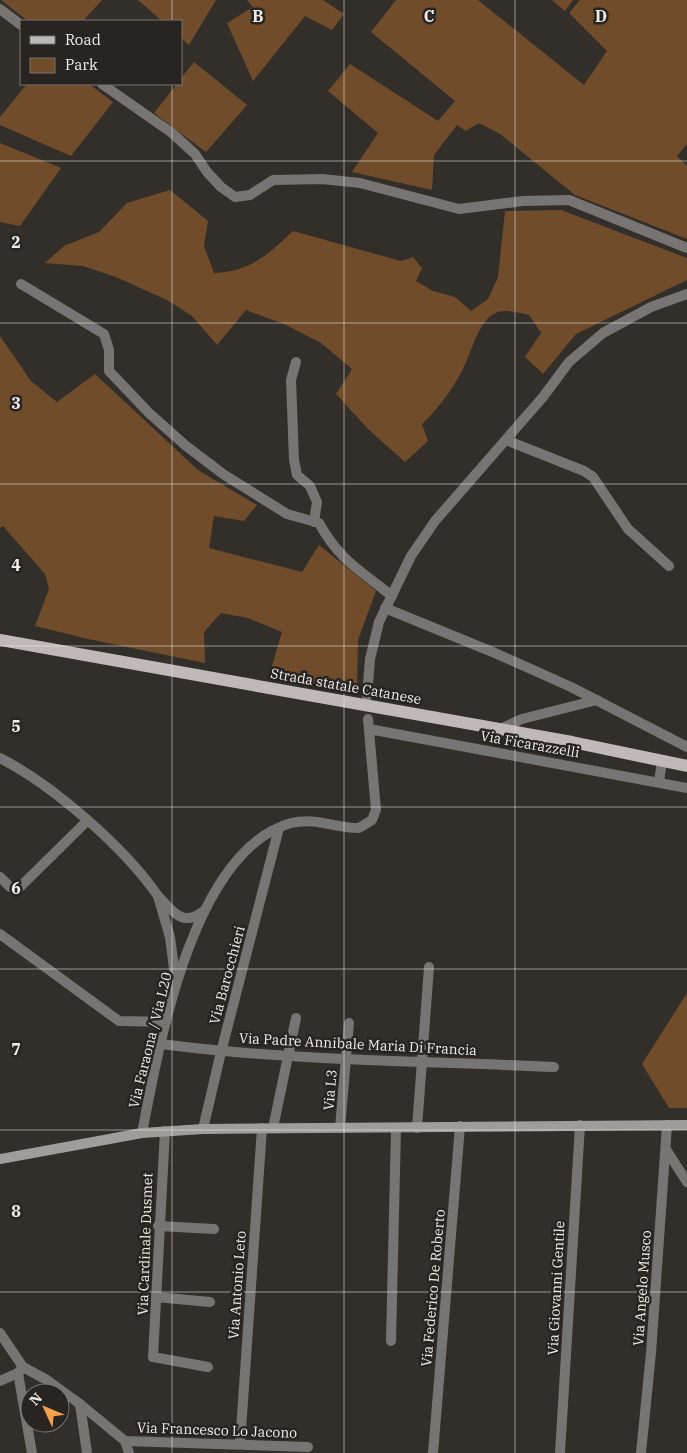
<svg xmlns="http://www.w3.org/2000/svg" width="687" height="1453" font-family="'IBM Plex Serif',serif">
<style>
.green{fill:#714c2a}
.lines{fill:none;stroke-linecap:round;stroke-linejoin:round}
.minor{stroke:#777573;stroke-width:10}
.tertiary{stroke:#777573;stroke-width:10}
.secondary{stroke:#9f9c99;stroke-width:10}
.primary{stroke:#bfbab7;stroke-width:12}
.grid{fill:none;stroke:#efecea;stroke-width:1;stroke-opacity:0.55}
.labels{text-anchor:middle;dominant-baseline:central;stroke-width:5;stroke-linejoin:round;paint-order:stroke}
.street-label{font-size:14px;fill:#efecea;stroke:#282421}
.grid-label{font-size:16px;text-anchor:middle;font-weight:bold;fill:#efecea;stroke:#282421;stroke-width:5;stroke-linejoin:round;paint-order:stroke}
</style>
<rect width="100%" height="100%" fill="#322e2a"/>
<g class="green">
<polygon points="1,0 102,0 83,21 28,21"/>
<polygon points="138,0 216,0 189,45 181,38 181,21 162,21"/>
<polygon points="247,0 323,0 344,14 332,30 305,16 253,81 227,23 253,7"/>
<polygon points="396,0 478,0 584,85 607,51 569,13 580,0 687,0 687,144 677,156 687,166 687,239 575,195 500,134 479,123 466,131 457,125 434,155 432,190 352,172 378,133 328,91 350,64 438,121 455,101 371,32"/>
<polygon points="552,0 573,0 565,11"/>
<polygon points="194,62 247,105 206,152 154,113 177,84 181,84 181,78"/>
<polygon points="27,84 89,84 113,102 71,156 0,125 0,117"/>
<polygon points="0,143 61,168 20,226 0,222"/>
<path d="M 170,190 L 208,221 L 204,246 L 214,273 C 252,271 267,255 293,231 L 401,261 L 413,257 L 422,268 L 416,281 L 433,291 L 455,297 L 471,311 L 488,299 L 498,277 L 505,211 L 561,210 L 687,258 L 687,280 L 576,334 L 543,374 L 525,357 L 541,333 L 529,315 C 517,312 502,308 492,315 C 477,325 471,354 463,369 C 452,390 439,408 422,424 L 428,441 L 405,462 L 369,430 L 336,394 L 352,369 L 321,343 L 284,324 L 246,310 L 217,345 L 192,316 L 167,300 L 116,277 L 83,266 L 45,263 L 64,246 L 99,232 L 127,203 Z"/>
<polygon points="0,336 31,381 57,402 95,374 198,470 257,505 244,521 214,516 209,548 302,572 319,545 376,591 358,640 357,694 269,676 282,632 248,618 221,613 204,632 205,663 88,639 35,626 49,589 45,574 3,526 0,528"/>
<polygon points="687,993 687,1108 669,1108 642,1064"/>
</g>
<g class="lines">
<g class="minor">
<polyline points="0,9 21,25"/>
<polyline points="102,84 172,133 195,154 207,172 221,187 235,197 250,195 273,180 322,179 360,183 459,209 523,201 569,200 687,248"/>
<path d="M 21,284 L 104,334 L 109,350 L 109,371 L 149,413 L 185,445 L 223,474 L 287,514 L 319,523 C 340,561 360,570 392,596"/>
<polyline points="296,362 291,380 294,460 297,475 310,486 317,502 314,522"/>
<polyline points="506,440 584,471 593,477 628,529 669,566"/>
<polyline points="385,608 495,653 571,687 687,747"/>
<polyline points="367,696 370,659 379,622 411,556 435,521 543,397 569,362 603,333 651,307 687,294"/>
<polyline points="369,729 687,788"/>
<polyline points="500,729 522,719 597,700"/>
<polyline points="659,782 662,761"/>
<polyline points="0,877 10,887"/>
<polyline points="18,889 87,821"/>
<polyline points="158,896 170,937 176,984"/>
<path d="M 161,899 C 175,915 185,926 204,911"/>
<polyline points="0,934 119,1021 166,1022"/>
<path d="M 161,1044 C 291,1061 423,1061 554,1067"/>
<polyline points="273,1128 296,1018"/>
<polyline points="340,1128 349,1023"/>
<polyline points="417,1128 429,967"/>
<polyline points="203,1129 221,1052 279,828"/>
<polyline points="165,1131 153,1357 208,1367"/>
<path d="M 142,1133 C 159,1046 192,851 291,823 C 316,817 335,828 359,828 L 372,820 L 376,810 L 368,719"/>
<polyline points="667,1151 687,1182"/>
<polyline points="158,1226 214,1229"/>
<polyline points="156,1297 210,1302"/>
<polyline points="0,1333 23,1367 47,1380 80,1404 125,1441 129,1453"/>
<polyline points="391,1341 396,1128"/>
<polyline points="23,1367 18,1373 32,1453"/>
<polyline points="0,1381 18,1373"/>
<polyline points="80,1404 87,1453"/>
<polyline points="125,1441 308,1447"/>
<polyline points="240,1444 262,1128"/>
<polyline points="433,1453 460,1126"/>
<polyline points="560,1453 580,1125"/>
<polyline points="641,1453 651,1353 667,1125"/>
</g>
<path class="tertiary" d="M 0,758 C 53,785 124,847 158,896"/>
<polyline class="secondary" points="0,1159 142,1133 203,1129 687,1125"/>
<polyline class="primary" points="0,640 572,742 687,766"/>
</g>
<path class="grid" d="M 172,0 L 172,21M 344,0 L 344,1453M 515,0 L 515,1453M 172,84 L 172,1453M 0,161 L 687,161M 0,323 L 687,323M 0,484 L 687,484M 0,646 L 687,646M 0,807 L 687,807M 0,969 L 687,969M 0,1130 L 687,1130M 0,1292 L 687,1292"/>
<g class="labels">
<g class="street-label">
<text transform="translate(346 686) rotate(10)">Strada statale Catanese</text>
<text transform="translate(530 744) rotate(10)">Via Ficarazzelli</text>
<text transform="translate(227 975) rotate(-75)">Via Barocchieri</text>
<text transform="translate(150 1040) rotate(-76)">Via Faraona / Via L20</text>
<text transform="translate(358 1044) rotate(3)">Via Padre Annibale Maria Di Francia</text>
<text transform="translate(330 1090) rotate(-85)">Via L3</text>
<text transform="translate(145 1244) rotate(-88)">Via Cardinale Dusmet</text>
<text transform="translate(237 1285) rotate(-86)">Via Antonio Leto</text>
<text transform="translate(433 1288) rotate(-85)">Via Federico De Roberto</text>
<text transform="translate(556 1288) rotate(-87)">Via Giovanni Gentile</text>
<text transform="translate(642 1288) rotate(-86)">Via Angelo Musco</text>
<text transform="translate(217 1430) rotate(2)">Via Francesco Lo Jacono</text>
</g>
</g>
<g class="grid-label">
<text x="258" y="22">B</text>
<text x="429" y="22">C</text>
<text x="601" y="22">D</text>
<text x="16" y="248">2</text>
<text x="16" y="409">3</text>
<text x="16" y="571">4</text>
<text x="16" y="732">5</text>
<text x="16" y="894">6</text>
<text x="16" y="1055">7</text>
<text x="16" y="1217">8</text>
</g>
<rect x="20" y="20" width="162" height="65" fill="#282421" stroke="#787471"/>
<rect x="30" y="36" width="25" height="8" fill="#bfbab7" stroke="#787471"/>
<text x="65" y="45" font-size="15" fill="#efecea">Road</text>
<rect x="30" y="58" width="25" height="15" fill="#714c2a" stroke="#787471"/>
<text x="65" y="70" font-size="15" fill="#efecea">Park</text>
<g transform="translate(45 1408) rotate(314)"><circle r="24" fill="#282421" stroke="#787471"/>
<path d="M0-4L9 19L0 12L-9 19Z" fill="#f9a04c"/>
<text y="-8" font-size="14" font-weight="bold" text-anchor="middle" fill="#efecea">N</text>
</g>
</svg>
